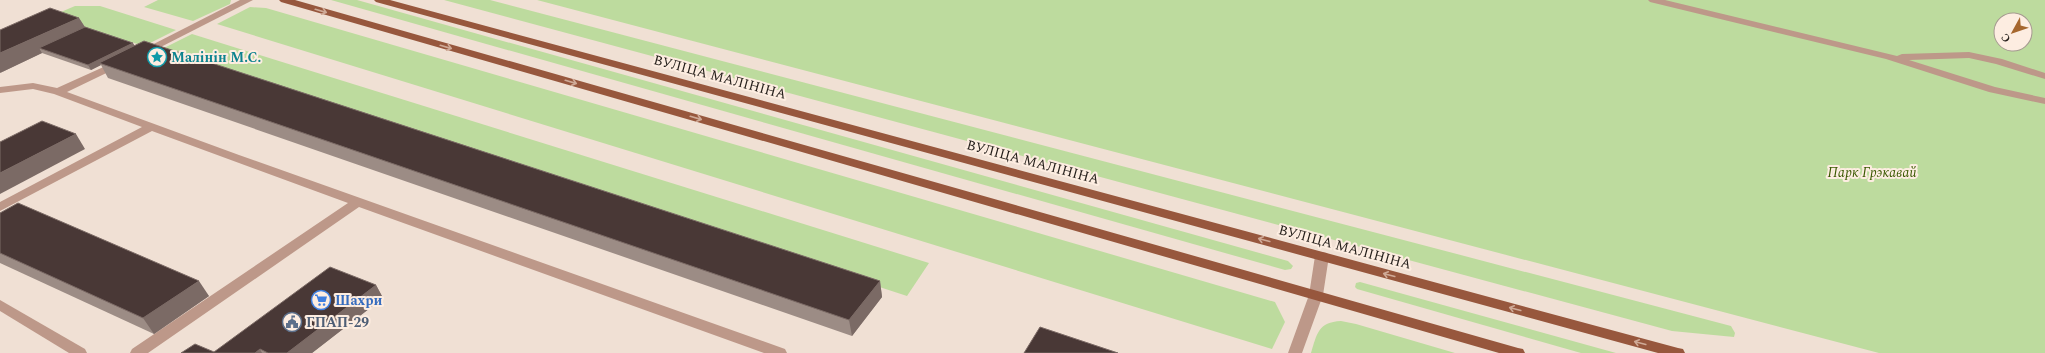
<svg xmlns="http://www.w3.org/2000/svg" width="2045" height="353" font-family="Spectral,serif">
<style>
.green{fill:#bddb9e;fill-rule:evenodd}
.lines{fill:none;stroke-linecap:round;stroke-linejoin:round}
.minor{fill:#bd9889;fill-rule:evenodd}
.major{fill:#97573d;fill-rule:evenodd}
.wall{fill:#9c8c85}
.shaded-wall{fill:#7b6a65}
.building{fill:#493836;stroke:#7b6a65}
.oneway{stroke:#cfaa97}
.labels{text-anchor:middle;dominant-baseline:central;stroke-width:4;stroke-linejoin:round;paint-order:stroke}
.culture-label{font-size:14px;font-weight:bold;fill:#0d838f;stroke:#fdede1;text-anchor:start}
.street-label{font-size:14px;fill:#231d19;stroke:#fdede1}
.park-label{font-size:14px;font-style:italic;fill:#3a5901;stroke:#fdede1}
.shop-label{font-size:14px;font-weight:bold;fill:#366cbe;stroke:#fdede1;text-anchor:start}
.service-label{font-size:14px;font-weight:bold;fill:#4e5e75;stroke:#fdede1;text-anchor:start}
</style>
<rect width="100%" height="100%" fill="#f0e0d4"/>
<g class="green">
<polygon points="158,0 231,0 230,4 193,21 144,7"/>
<polygon points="331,0 357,0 1288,261 1293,266 1291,269 1285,270"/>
<polygon points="444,0 490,0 1731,326 1735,333 1734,337 1672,331"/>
<path d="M 537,0 L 2045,0 L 2045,353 L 1879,353 ZM 2001,20 L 2025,20 L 2025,44 L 2001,44 Z"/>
<polygon points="75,6 100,6 176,30 144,46 49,17"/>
<polygon points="250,7 266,8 1275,302 1285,322 1272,349 217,24"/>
<polygon points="192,34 929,263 907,296 158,51"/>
<polygon points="1360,282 1616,353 1581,353 1357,289 1355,287 1356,283"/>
<path d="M 1341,321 L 1356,324 L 1455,353 L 1311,353 C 1317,334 1318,322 1341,321 Z"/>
</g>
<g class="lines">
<g class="minor">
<polygon points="240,0 253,0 147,54 143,55 138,52"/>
<polygon points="1648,0 1665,0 1897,56 1902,54 1969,52 2002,59 2045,73 2045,79 1996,64 1969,58 1909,60 1995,87 2045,98 2045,104 1989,92 1886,59 1650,2"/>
<polygon points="119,60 124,63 123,65 67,92 239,155 785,349 787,353 764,353 359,207 148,353 130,353 132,349 348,203 152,131 0,211 0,202 142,127 54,94 33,89 0,93 0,87 33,83 57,88"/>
<polygon points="1322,252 1327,253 1329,256 1323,295 1302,353 1288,353 1309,295 1315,256 1317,253"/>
<polygon points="0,300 85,349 87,353 69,353 0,311"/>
</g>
<g class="major">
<polygon points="279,0 295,0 1518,348 1523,349 1525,353 1499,353 281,2"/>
<polygon points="374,0 390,0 1678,348 1683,349 1685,353 1658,353 376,2"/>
</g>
</g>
<g class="wall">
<polygon points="79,18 85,27 135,46 880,281 882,297 852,336 108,78 101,65 91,70 42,53 0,73"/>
<polygon points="0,213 209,296 154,334 0,263"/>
<polygon points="376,285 383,298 312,353 181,353 214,352"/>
</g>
<g class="shaded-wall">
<polygon points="79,18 88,32 39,48 42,53 0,73 0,53"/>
<polygon points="133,43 136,48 99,63 101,65 91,70 88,65"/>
<polygon points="76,134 85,149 0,194 0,173"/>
<polygon points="199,281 209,296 154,334 143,318"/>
<polygon points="880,281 882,297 852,336 849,320"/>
<polygon points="376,285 383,298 312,353 287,353"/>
<polygon points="260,349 262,353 255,353"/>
</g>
<g class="building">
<polygon points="50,8 79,18 0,53 0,30"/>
<polygon points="85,27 133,43 88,65 39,48"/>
<polygon points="144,41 880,281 849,320 99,63"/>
<polygon points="42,121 76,134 0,173 0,142"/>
<polygon points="18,203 199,281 143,318 0,253 0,213"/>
<polygon points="330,267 376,285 287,353 268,353 260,349 255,353 181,353 195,344 214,352"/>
<polygon points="1040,327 1118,353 1024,353"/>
</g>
<defs><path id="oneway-shaft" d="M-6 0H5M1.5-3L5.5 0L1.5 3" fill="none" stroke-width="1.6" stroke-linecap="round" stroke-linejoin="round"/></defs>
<g class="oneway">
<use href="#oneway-shaft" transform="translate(321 11) rotate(16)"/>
<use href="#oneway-shaft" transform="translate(446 47) rotate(16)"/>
<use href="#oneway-shaft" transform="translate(571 82) rotate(16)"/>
<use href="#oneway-shaft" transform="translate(696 118) rotate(16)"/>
<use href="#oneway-shaft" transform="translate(1264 240) rotate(-165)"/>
<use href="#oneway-shaft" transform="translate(1389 275) rotate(-165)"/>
<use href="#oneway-shaft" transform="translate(1515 309) rotate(-165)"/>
<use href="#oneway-shaft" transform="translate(1640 343) rotate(-165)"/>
</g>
<defs>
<g id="sight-ring" transform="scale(1)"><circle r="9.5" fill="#fdede1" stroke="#0f9aa8" stroke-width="1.5"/><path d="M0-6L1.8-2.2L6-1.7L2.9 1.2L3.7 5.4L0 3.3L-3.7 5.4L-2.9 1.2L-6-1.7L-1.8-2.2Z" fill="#0f9aa8"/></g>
<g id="supermarket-ring" transform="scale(1)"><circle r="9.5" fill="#fdede1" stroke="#3f7fe0" stroke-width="1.5"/><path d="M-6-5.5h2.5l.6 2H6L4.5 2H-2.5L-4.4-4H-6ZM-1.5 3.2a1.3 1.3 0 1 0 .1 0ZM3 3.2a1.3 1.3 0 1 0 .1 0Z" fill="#3f7fe0"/></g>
<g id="civic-ring" transform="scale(1)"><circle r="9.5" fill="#fdede1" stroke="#5c6f8a" stroke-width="1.5"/><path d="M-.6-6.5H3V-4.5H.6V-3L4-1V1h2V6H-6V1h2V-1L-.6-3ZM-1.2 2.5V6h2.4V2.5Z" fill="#5c6f8a"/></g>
</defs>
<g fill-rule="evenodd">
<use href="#sight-ring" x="157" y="57"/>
<use href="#supermarket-ring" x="321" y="300"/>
<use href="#civic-ring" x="292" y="322"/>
</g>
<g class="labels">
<g class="culture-label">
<text x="171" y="57">Малінін М.С.</text>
</g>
<g class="street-label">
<text transform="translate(720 77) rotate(15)">ВУЛІЦА МАЛІНІНА</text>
<text transform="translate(1033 162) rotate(15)">ВУЛІЦА МАЛІНІНА</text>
<text transform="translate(1345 247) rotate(15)">ВУЛІЦА МАЛІНІНА</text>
</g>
<g class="park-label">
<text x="1872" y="172">Парк Грэкавай</text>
</g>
<g class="shop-label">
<text x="335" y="300">Шахри</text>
</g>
<g class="service-label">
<text x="306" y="322">ГПАП-29</text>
</g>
</g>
<g transform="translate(2013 32) rotate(230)"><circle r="19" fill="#fdede1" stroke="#a69a91"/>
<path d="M0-3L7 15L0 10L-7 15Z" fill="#a6672e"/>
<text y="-6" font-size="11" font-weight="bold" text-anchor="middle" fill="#231d19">С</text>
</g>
</svg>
